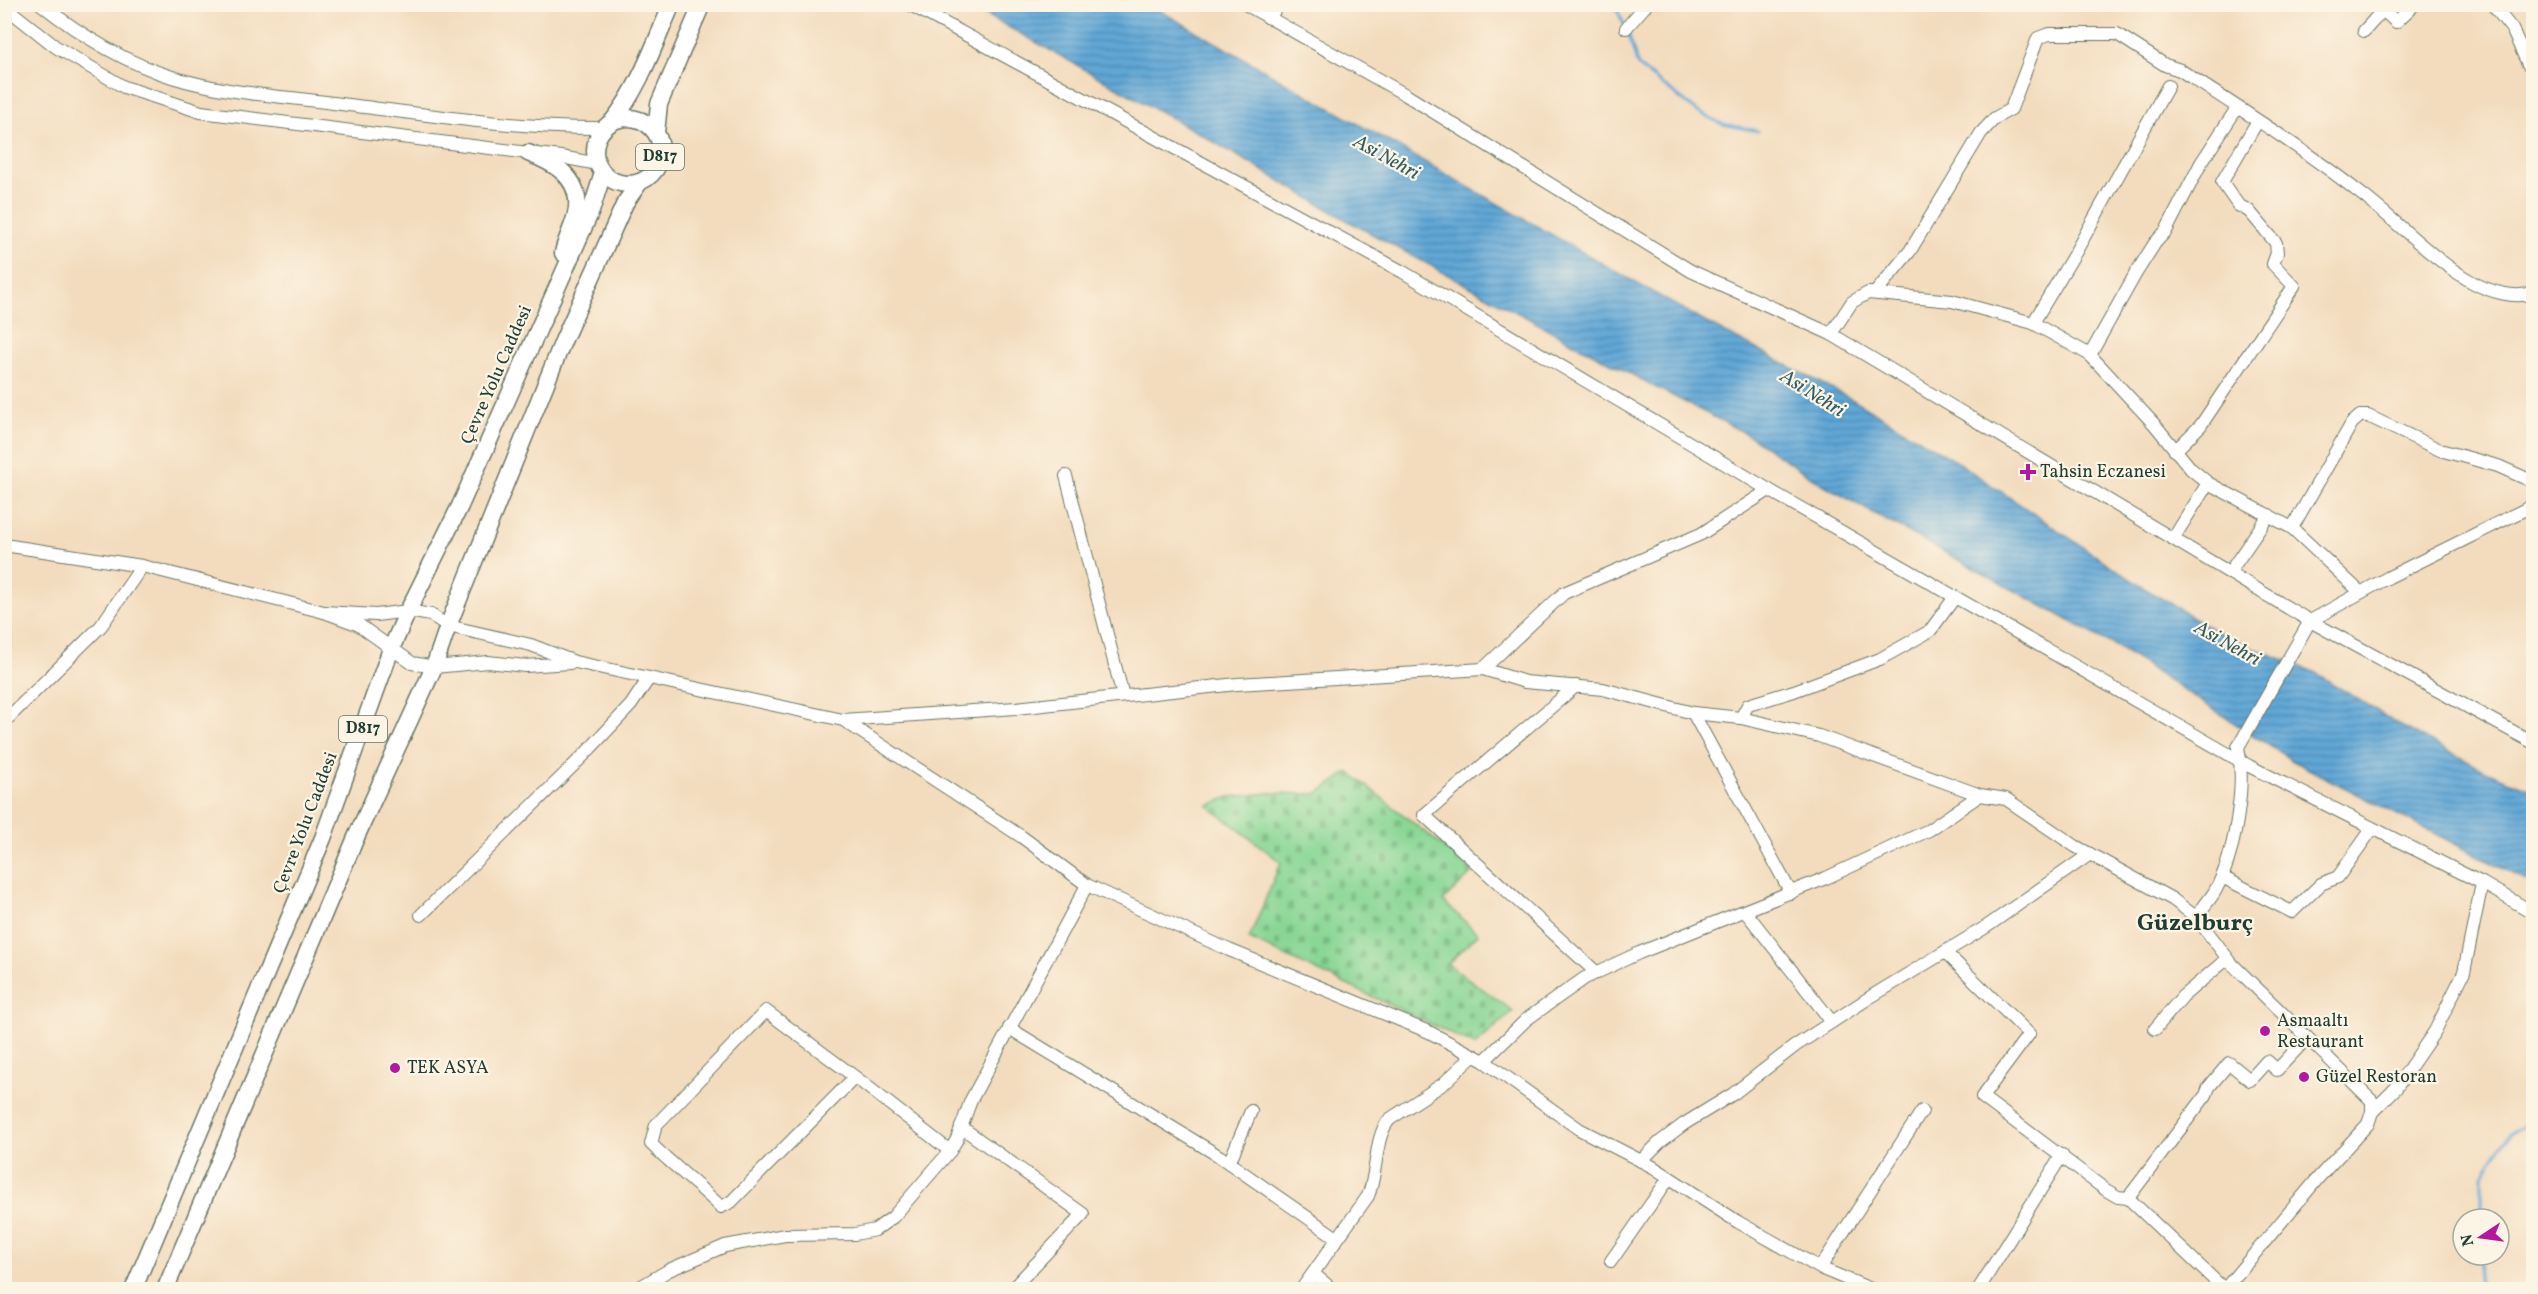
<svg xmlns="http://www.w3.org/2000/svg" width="2538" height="1294" font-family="Vollkorn,serif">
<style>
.cemetery{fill:url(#cemetery-stones);stroke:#548a64;stroke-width:1.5}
.water{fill:url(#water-rules);stroke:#407286;stroke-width:1.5}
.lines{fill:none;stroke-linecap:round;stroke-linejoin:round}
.stream{stroke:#60a7d7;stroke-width:3}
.minor-casing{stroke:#697564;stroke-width:14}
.highway-casing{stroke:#697564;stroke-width:19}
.minor{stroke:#fff;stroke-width:12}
.highway{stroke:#fff;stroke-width:16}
.poi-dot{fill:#b5179e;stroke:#fcf5e5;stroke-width:2}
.labels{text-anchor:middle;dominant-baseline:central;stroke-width:4.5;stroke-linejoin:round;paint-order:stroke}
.shield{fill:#fcf5e5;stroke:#617469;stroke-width:1.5}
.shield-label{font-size:16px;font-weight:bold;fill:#1f3d34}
.street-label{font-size:18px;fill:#1f3d34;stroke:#fcf5e5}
.poi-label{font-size:18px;fill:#1f3d34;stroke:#fcf5e5;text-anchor:start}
.water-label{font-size:20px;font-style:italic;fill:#325d65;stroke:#fcf5e5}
.district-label{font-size:24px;font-weight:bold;fill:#1f3d34;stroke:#fcf5e5}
</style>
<defs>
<pattern id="cemetery-stones" width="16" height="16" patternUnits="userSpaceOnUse" patternTransform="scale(1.5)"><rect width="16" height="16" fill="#8ad795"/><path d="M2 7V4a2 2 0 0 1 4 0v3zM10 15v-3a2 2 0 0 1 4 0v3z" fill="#77b981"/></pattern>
<pattern id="water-rules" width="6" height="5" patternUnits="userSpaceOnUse" patternTransform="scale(1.5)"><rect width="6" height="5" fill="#60a7d7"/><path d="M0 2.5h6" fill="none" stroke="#4f89af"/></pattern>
</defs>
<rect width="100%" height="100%" fill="#fcf5e5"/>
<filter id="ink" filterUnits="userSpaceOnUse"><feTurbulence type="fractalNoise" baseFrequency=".0167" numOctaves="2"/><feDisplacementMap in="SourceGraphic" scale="12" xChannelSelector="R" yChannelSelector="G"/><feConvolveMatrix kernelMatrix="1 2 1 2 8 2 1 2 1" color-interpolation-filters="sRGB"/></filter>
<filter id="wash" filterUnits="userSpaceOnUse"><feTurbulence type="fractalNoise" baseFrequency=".008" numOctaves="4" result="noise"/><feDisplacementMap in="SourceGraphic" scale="24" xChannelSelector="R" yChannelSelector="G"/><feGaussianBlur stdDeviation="1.35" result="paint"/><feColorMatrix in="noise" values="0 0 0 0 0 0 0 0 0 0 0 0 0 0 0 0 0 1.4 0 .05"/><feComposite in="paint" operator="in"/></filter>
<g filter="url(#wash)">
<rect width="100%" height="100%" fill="#f3dcbd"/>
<polygon class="cemetery" points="1349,772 1474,871 1443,901 1478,934 1448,964 1513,1011 1475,1045 1249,939 1281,862 1208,806 1229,797 1269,793 1317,794"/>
<polygon class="water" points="969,5 1150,5 1703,321 1857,402 1954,460 2144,588 2209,627 2239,642 2314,672 2399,725 2486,771 2533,790 2533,884 2293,761 2119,648 1862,507 1816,480 1745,433 1655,387 1350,222 1202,135"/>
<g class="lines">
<g class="stream">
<polyline points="1614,4 1624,24"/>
<polyline points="1627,30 1638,66 1698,112 1722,124 1758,131"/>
<polyline points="2482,1219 2482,1175 2510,1133 2534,1121"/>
<polyline points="2478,1290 2481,1255"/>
</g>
</g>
</g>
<g filter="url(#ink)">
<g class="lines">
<g class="minor-casing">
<g id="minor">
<path d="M 41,4 C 80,35 124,62 172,77 C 223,93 280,96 333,103 C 423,114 514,129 604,128"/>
<polyline points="909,4 1403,272 1769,490"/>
<polyline points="1245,4 1406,95 1691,271 1831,334"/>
<polyline points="2492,4 2512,29 2528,64"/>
<polyline points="4,6 56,47 124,87 201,112 561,157 598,164"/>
<polyline points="1269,18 1279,4"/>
<polyline points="1626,28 1647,4"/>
<polyline points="2364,31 2383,10 2396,22 2415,4"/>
<polyline points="2168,86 2075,253 2033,323 1952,301 1868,293 1852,302 1831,334 2310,621 2534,743"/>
<path d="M 1875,293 L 1910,251 L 1981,133 L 1995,118 L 2011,109 L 2038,38 L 2049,34 L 2117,34 L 2165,65 L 2180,70 C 2242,110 2307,151 2365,197 C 2401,225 2432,259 2472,282 C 2488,291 2516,300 2534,292"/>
<polyline points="2033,323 2090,355 2155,425 2191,469 2208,483 2292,528 2360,592"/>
<polyline points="2090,355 2136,273 2155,243 2166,231 2201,163 2237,108"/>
<polyline points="2175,451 2201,425 2294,286 2273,264 2277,253 2276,243 2249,211 2238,205 2222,182 2257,122"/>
<polyline points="1066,476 1123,696"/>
<polyline points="2292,528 2352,423 2360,416 2368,416 2440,450 2498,466 2534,482"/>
<polyline points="2173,539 2208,483"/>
<polyline points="4,545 142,566 324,612 359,625 412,663 434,667 488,662 525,666 570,663"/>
<polyline points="2229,573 2269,515"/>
<polyline points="324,612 376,615 408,611 431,615 448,626 531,645 575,662 843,720 1016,708 1237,684 1483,669 1525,682 1603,689 1693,713 1741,718 1819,736 1980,795"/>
<polyline points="1483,669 1564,593 1701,534 1769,490 2249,766 2482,883 2534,913"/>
<polyline points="1576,686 1424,815 1597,973"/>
<polyline points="1693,713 1791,893"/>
<polyline points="1741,718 1748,705 1794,691 1880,659 1930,631 1955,597"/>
<polyline points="843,720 1022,837 1087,885 1229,950 1429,1032 1484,1061 1579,1129 1653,1167 1738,1222 1820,1268 1873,1290"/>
<polyline points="4,722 101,626 142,566"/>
<polyline points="2222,877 2292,912 2321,884 2338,877 2372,829"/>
<polyline points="1745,911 1832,1022"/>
<polyline points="421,915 585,754 631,705 649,678"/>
<path d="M 2196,917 C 2202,908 2210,900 2215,891 C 2235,856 2246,785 2238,747 L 2310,621 L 2389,577 L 2534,505"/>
<polyline points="1945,952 2029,1034 1982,1097 2106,1190 2118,1197 2128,1198 2224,1289"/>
<polyline points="1009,1028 1219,1156 1337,1238"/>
<polyline points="2155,1029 2183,996 2227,959"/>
<polyline points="1484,1061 1527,1019 1585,978 1639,953 1826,878 1929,830 1980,795 2006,799 2075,846 2172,899 2196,917 2232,964 2372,1101 2372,1112 2368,1124 2319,1177 2224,1290"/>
<path d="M 855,1077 L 731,1202 L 721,1207 C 698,1185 674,1166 651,1144 L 656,1125 L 766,1011 L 855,1077 L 950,1151 L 957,1139 L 971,1100 L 1087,885"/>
<polyline points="2372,1112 2396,1088 2435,1031 2464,972 2482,883"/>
<polyline points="961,1127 1083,1214 1014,1287"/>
<polyline points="1641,1161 1660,1142 1684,1124 1733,1094 1795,1046 1872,996 1986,927 2090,854"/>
<polyline points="1229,1163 1251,1111"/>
<polyline points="2128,1198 2206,1095 2209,1087 2229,1063 2250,1080 2267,1061 2277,1070 2307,1038"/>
<polyline points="1611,1261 1669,1178"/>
<polyline points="1820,1268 1922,1111"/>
<polyline points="1314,1274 1333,1290"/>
<polyline points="635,1290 669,1270 725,1246 785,1235 855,1234 875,1230 893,1217 950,1151"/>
<path d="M 1301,1290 L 1368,1196 C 1378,1173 1374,1135 1390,1119 L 1443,1084 L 1473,1056"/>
<polyline points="1978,1290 2062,1155"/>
</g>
</g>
<g class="highway-casing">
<g id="highway">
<circle cx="628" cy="151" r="33"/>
<path d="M 612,122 C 640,87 654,45 672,4"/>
<polyline points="656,133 659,104 702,4"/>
<path d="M 528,153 C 552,162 580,176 577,208 C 576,222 566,238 563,253"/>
<polyline points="133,1290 323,838 391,649 408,611 460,506 591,211 603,173"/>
<polyline points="165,1290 357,835 434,667 448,626 563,341 625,203 639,183"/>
</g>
</g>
<use href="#minor" class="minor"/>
<use href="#highway" class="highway"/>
</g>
</g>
<g class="poi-dot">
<path d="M2025 463h6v6h6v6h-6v6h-6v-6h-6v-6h6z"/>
<circle cx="2265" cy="1031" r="6"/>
<circle cx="395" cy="1068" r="6"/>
<circle cx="2304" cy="1077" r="6"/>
</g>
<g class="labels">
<g class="shield">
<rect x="636" y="144" width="48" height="26" rx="4.5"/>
<rect x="339" y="716" width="48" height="26" rx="4.5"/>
</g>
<g class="shield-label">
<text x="660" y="157">D817</text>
<text x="363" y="729">D817</text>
</g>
<g class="street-label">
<text transform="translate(497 375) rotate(-66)">Çevre Yolu Caddesi</text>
<text transform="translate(306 823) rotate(-69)">Çevre Yolu Caddesi</text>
</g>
<g class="poi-label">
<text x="2040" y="472">Tahsin Eczanesi</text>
<text x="2277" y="1021">Asmaaltı<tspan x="2277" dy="21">Restaurant</tspan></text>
<text x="407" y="1068">TEK ASYA</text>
<text x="2316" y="1077">Güzel Restoran</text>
</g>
<g class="water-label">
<text transform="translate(1386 158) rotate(29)">Asi Nehri</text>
<text transform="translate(1812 394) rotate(32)">Asi Nehri</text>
<text transform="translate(2227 644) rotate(29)">Asi Nehri</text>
</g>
<g class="district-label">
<text x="2195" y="924">Güzelburç</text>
</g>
</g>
<rect width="2538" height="1294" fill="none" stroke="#fcf5e5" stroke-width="24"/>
<g transform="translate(2481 1237) rotate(257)"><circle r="28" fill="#fcf5e5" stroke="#a4ab9e" stroke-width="1.5"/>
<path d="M0-4.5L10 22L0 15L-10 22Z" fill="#b5179e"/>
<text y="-9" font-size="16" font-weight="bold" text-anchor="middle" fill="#1f3d34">N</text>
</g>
</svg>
